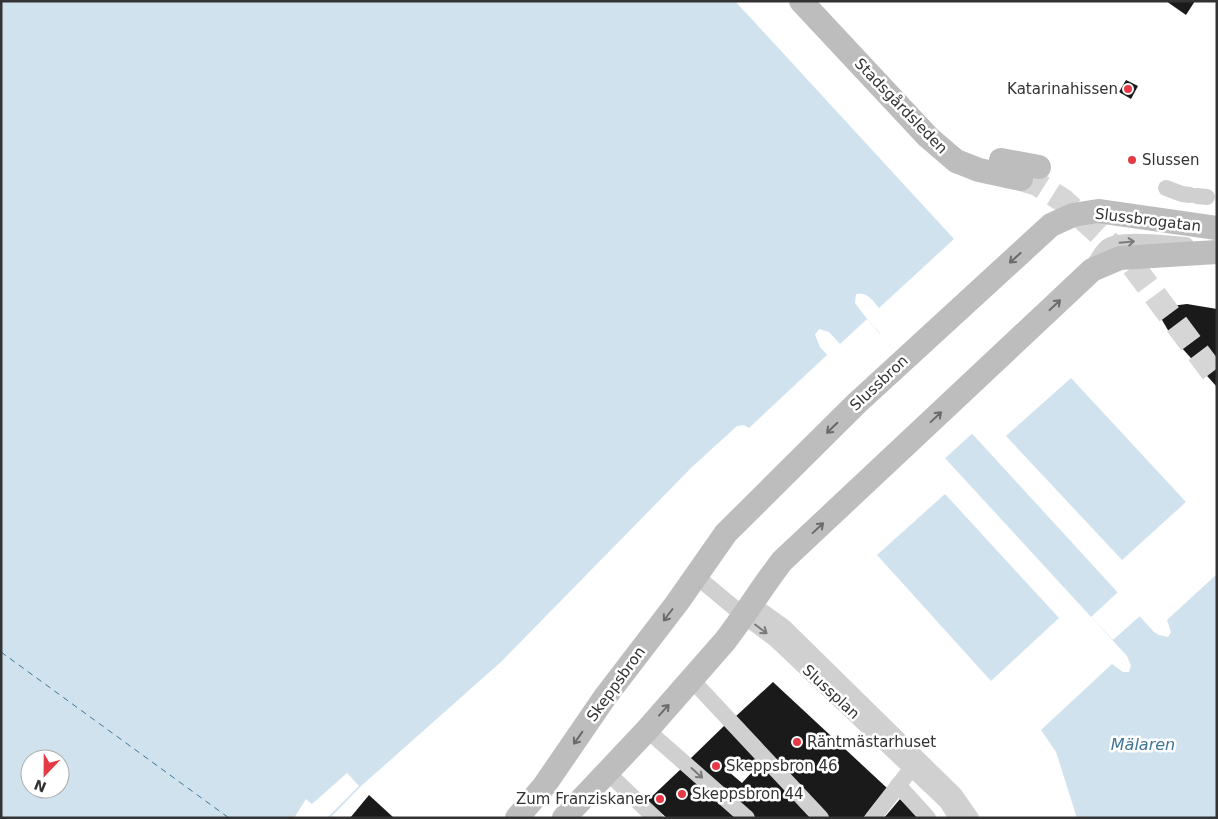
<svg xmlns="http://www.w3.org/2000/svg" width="1218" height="819" font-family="'DejaVu Sans',sans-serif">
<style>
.water{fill:#cfe2ee;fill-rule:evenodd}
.pier{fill:#fff}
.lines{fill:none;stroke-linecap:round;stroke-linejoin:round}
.ferry{stroke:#3f7597;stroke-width:1;stroke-dasharray:6 5;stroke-linecap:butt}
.building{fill:#1a1a1a;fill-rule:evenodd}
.secondary-tunnel{stroke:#d6d6d6;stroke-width:24;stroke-dasharray:24 12;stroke-linecap:butt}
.street{stroke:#d0d0d0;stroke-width:16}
.secondary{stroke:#bdbdbd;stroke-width:24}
.oneway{stroke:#7a7a7a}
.oneway2{stroke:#6a6a6a}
.poi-dot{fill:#e63946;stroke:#fff;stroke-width:2}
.labels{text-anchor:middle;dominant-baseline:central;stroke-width:5;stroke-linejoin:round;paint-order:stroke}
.poi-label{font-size:15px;fill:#333;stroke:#fff;text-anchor:start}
.street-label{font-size:15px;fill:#333;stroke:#fff}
.water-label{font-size:16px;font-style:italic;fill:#3f7597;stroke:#fff}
</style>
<rect width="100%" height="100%" fill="#fff"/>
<g class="water">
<path d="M 1,1 L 735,1 L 954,239 L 879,308 C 873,300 866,291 856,294 L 855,303 L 867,319 L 1154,632 L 1159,635 L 1168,637 L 1171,632 L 1167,620 L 1217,574 L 1217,818 L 1077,818 L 1056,752 L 1041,730 L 1112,664 L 1123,672 L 1129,672 L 1131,666 L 1127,656 L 829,332 L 819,329 L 815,335 L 820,347 L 827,355 L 749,428 L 744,425 L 737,426 L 691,468 L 502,661 L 360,787 L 330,818 L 1,818 ZM 30,759 L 60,759 L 60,789 L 30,789 Z"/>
<polygon points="1071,378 1186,502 1122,560 1006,436"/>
<polygon points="945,494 1059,618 991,681 877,555"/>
</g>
<g class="pier">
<polygon points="867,319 880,334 882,332 974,432 943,460 852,361 853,359 840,344"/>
<polygon points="1118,592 1140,616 1113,640 1091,617"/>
<polygon points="347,773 359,786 327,818 294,818 306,799 312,804"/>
</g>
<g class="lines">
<polyline class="ferry" points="1,652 229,818"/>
</g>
<g class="building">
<polygon points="1166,1 1195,1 1186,15"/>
<polygon points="1126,80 1138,86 1131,99 1119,92"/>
<polygon points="1187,304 1217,309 1217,387 1172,337 1155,308"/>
<polygon points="773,682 887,788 863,818 828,818 735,717"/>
<path d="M 725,725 L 812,818 L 756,818 L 690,759 ZM 740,761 L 753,771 L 742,783 L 729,772 Z"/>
<polygon points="682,768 738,818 667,818 647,801"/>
<polygon points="369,795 394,818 350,818"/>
<polygon points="900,799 921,818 884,818"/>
</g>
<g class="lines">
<polyline class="secondary-tunnel" points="1021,179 1037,184 1064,201 1130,262 1217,378"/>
<g class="street">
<polyline points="1166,188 1182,194 1190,195"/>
<polyline points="1197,196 1207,197"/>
<path d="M 1092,270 C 1096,262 1100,253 1107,247 C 1119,237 1169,244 1186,245"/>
<polyline points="696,576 743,615 775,639 947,802 957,818"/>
<polyline points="752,604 784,627 955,795 971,818"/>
<polyline points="692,680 821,818"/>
<polyline points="647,730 747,818"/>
<polyline points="607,772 655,818"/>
<polyline points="898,785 928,818"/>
<polyline points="873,818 911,769"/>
</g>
<g class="secondary">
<polyline points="801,1 928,137 956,161 979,170 1021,179"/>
<polyline points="1001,160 1039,167"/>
<polyline points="517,818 544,786 605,697 677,603 726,533 857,403 1051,225 1073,215 1098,211 1217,228"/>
<path d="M 564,818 L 647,730 L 725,641 C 745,615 762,587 782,561 L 1092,270 L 1120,258 L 1217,252"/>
</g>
</g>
<defs><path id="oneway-shaft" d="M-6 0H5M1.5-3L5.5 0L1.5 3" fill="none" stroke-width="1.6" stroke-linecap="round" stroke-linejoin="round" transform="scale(1.25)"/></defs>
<g class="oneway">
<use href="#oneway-shaft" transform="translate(1127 242) rotate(-5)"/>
<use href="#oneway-shaft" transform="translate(761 629) rotate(37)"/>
<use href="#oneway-shaft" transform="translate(697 773) rotate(42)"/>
</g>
<g class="oneway2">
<use href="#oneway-shaft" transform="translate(1015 258) rotate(138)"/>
<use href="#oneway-shaft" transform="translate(1055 305) rotate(-43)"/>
<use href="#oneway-shaft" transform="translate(936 417) rotate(-43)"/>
<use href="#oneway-shaft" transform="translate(832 428) rotate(136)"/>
<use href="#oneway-shaft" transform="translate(818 528) rotate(-43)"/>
<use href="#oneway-shaft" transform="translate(668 615) rotate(127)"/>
<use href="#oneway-shaft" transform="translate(664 710) rotate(-48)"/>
<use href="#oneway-shaft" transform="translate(578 738) rotate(125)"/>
</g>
<g class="poi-dot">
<circle cx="1128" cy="89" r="5"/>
<circle cx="1132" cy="160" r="5"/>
<circle cx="797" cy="742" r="5"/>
<circle cx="716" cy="766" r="5"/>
<circle cx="682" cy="794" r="5"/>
<circle cx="660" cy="799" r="5"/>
</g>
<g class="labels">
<g class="poi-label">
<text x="1118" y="89" text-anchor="end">Katarinahissen</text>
<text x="1142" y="160">Slussen</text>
<text x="807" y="742">Räntmästarhuset</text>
<text x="726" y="766">Skeppsbron 46</text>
<text x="692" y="794">Skeppsbron 44</text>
<text x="650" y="799" text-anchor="end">Zum Franziskaner</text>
</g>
<g class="street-label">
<text transform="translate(901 106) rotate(46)">Stadsgårdsleden</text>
<text transform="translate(1148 220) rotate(7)">Slussbrogatan</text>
<text transform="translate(879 383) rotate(-43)">Slussbron</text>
<text transform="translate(616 684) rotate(-54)">Skeppsbron</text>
<text transform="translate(831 692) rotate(43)">Slussplan</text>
</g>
<g class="water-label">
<text x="1143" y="744">Mälaren</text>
</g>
</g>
<rect width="1218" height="819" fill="none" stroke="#333333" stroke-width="5"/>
<g transform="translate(45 774) rotate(202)"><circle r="24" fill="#ffffff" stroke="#adadad"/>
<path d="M0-4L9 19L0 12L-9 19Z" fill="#e63946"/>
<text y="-8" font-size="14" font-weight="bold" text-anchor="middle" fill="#333333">N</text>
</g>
</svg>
